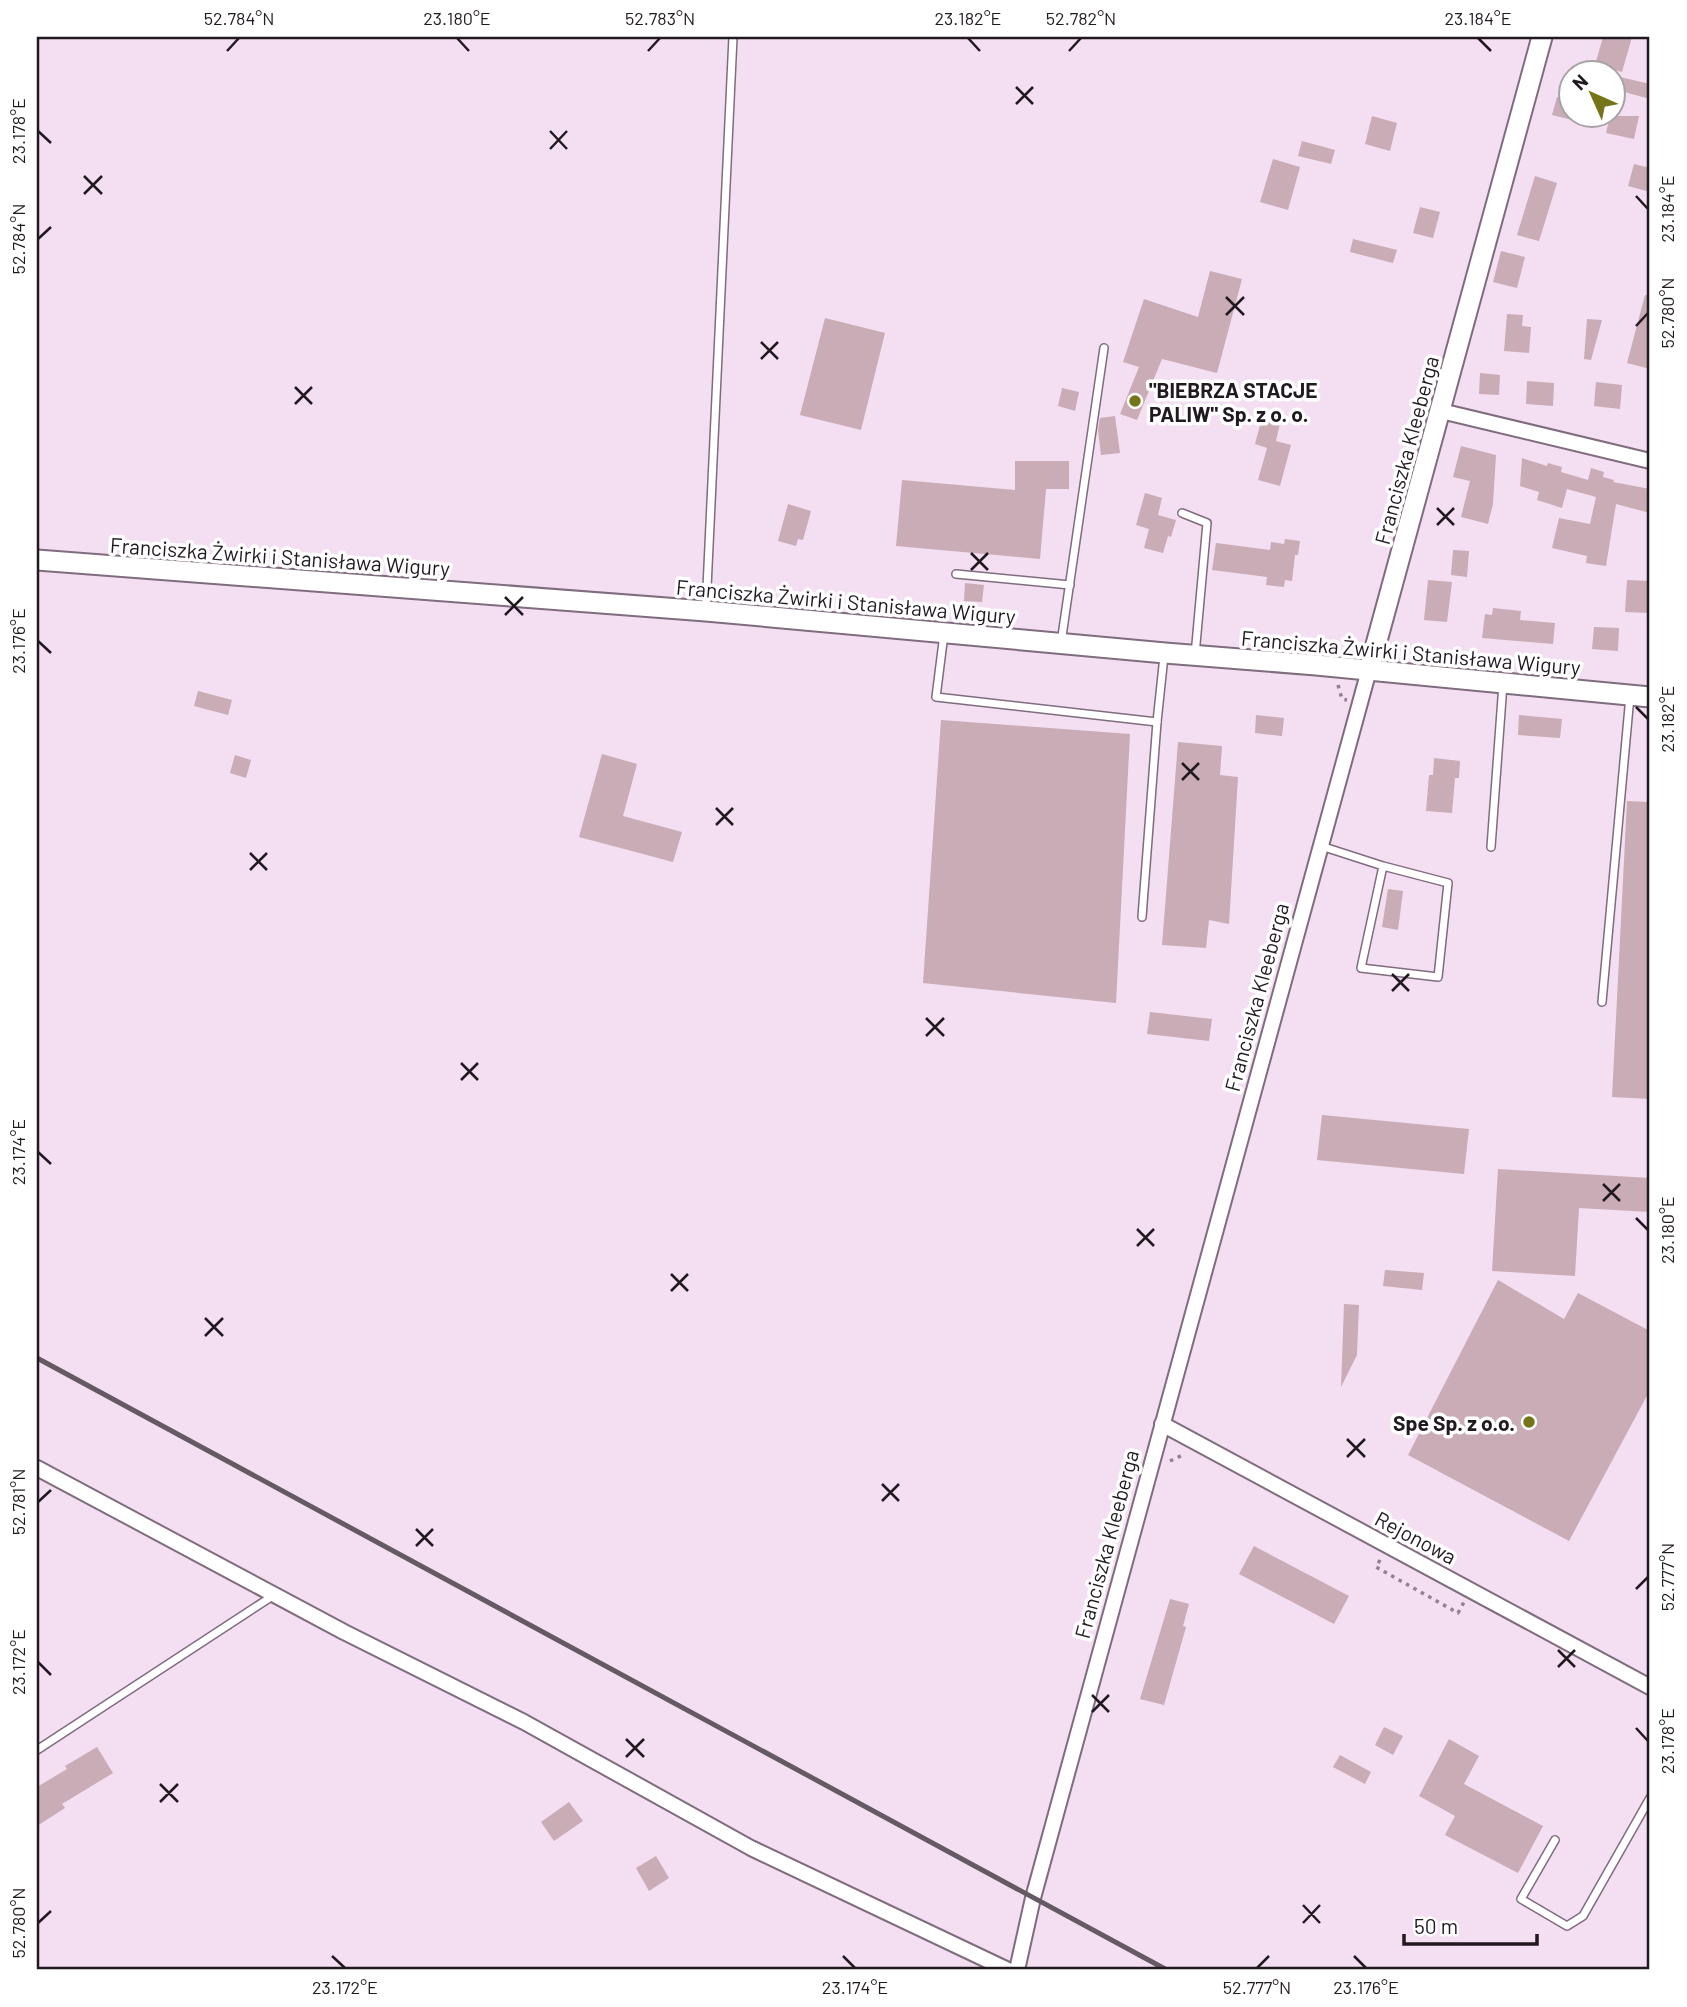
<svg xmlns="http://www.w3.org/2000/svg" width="1687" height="2007" font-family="Barlow,sans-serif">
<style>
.building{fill:#c9acb5}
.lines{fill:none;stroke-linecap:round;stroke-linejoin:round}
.lane-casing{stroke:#7f6c7d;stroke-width:10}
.street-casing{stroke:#7f6c7d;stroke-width:18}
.secondary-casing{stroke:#7f6c7d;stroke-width:23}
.path{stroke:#918290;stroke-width:3.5;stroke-dasharray:3.5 5;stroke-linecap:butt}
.lane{stroke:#fff;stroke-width:7}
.street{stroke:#fff;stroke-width:14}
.secondary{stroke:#fff;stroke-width:19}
.rail{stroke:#655964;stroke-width:5}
.ticks{fill:none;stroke:#211920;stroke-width:2.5}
.poi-dot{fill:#757418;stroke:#fff;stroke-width:2.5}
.labels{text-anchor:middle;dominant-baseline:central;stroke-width:7;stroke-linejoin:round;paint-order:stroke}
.poi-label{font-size:21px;font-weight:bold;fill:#211920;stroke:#fff;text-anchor:start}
.street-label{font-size:21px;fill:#211920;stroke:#fff}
.neatline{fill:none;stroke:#211920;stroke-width:2.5}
.ticks-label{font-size:18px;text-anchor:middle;fill:#211920}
</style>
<rect width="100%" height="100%" fill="#f4def2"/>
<g class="building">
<polygon points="1603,37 1632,37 1622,72 1595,65"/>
<polygon points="1620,77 1650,84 1650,99 1617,90"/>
<polygon points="1557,97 1572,100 1572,120 1552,115"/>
<polygon points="1372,116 1397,123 1390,151 1365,144"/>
<polygon points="1610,116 1639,116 1634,139 1606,133"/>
<polygon points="1302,141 1335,150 1331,164 1298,156"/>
<polygon points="1273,159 1300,167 1288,210 1260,202"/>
<polygon points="1634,164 1650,168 1650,192 1628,186"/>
<polygon points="1535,176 1557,183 1539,241 1517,235"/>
<polygon points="1420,207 1440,212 1433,238 1413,233"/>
<polygon points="1353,239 1397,250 1393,263 1350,252"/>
<polygon points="1501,251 1525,257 1517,288 1493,282"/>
<polygon points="1210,271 1242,279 1217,373 1162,359 1137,420 1120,414 1139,367 1123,362 1144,299 1198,317"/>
<polygon points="1645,295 1650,296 1650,369 1627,363"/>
<polygon points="1507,314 1523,315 1522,326 1531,327 1529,353 1504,351"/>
<polygon points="825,318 885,333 861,430 800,415"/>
<polygon points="1587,319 1602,320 1591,360 1584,359"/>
<polygon points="1480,373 1500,375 1499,395 1479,394"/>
<polygon points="1527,381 1554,383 1553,406 1526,404"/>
<polygon points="1596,382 1622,385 1620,409 1594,406"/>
<polygon points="1062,388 1079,392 1075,411 1058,406"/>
<polygon points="1115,416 1120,453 1101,455 1098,430 1100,418"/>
<polygon points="1262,418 1280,423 1276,441 1291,445 1280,486 1258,480 1267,448 1255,444"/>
<polygon points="1461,446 1496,455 1493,504 1488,524 1461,517 1470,481 1453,477"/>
<polygon points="1522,458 1547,466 1548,463 1562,467 1561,472 1588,480 1591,468 1604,472 1603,477 1614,480 1613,482 1650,489 1650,513 1616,504 1606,566 1586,563 1587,556 1552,548 1559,518 1590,524 1596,497 1567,489 1562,508 1537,500 1539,492 1520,486"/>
<polygon points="1015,461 1069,461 1069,489 1046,489 1040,559 896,546 902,480 1015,490"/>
<polygon points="1145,493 1162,498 1158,515 1176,520 1171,537 1168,536 1163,553 1144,548 1149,529 1136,525"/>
<polygon points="788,504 811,511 803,540 798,539 796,546 778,541"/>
<polygon points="1285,539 1300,541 1298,555 1295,555 1292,581 1285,580 1284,587 1266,585 1267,577 1212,570 1216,543 1270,550 1271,542 1284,544"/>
<polygon points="1453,550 1469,551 1467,577 1451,575"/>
<polygon points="1428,580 1452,582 1447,622 1424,620"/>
<polygon points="1627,580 1650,581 1650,613 1625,612"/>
<polygon points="965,583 984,585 982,602 964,601"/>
<polygon points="1493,608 1521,611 1520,620 1555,623 1553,644 1482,638 1485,614 1492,615"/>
<polygon points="1594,627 1619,628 1618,651 1592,649"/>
<polygon points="198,691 232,700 228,715 194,706"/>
<polygon points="1256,715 1284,718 1282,736 1255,733"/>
<polygon points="1519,715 1562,719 1560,738 1518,735"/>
<polygon points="941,720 1130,734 1116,1003 923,983"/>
<polygon points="1178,742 1222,746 1220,775 1238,777 1229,924 1209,920 1206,948 1162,945"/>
<polygon points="602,754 637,764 623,816 682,832 673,862 579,837"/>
<polygon points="235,755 251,760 246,778 230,773"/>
<polygon points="1434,758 1460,761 1459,778 1455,778 1452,813 1426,811 1429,775 1433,775"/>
<polygon points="1627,801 1650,802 1650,1099 1612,1097"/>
<polygon points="1388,889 1403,891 1398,930 1382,927"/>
<polygon points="1150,1012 1212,1019 1209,1041 1147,1034"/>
<polygon points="1322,1115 1469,1129 1464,1174 1317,1160"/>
<polygon points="1498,1169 1650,1178 1650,1212 1579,1208 1575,1276 1492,1271"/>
<polygon points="1385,1270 1424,1273 1422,1290 1383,1286"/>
<polygon points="1498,1280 1564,1319 1578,1293 1650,1331 1650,1390 1569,1541 1408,1455"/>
<polygon points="1344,1304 1359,1305 1357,1355 1341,1387"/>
<polygon points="1254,1546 1349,1596 1334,1624 1239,1574"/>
<polygon points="1170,1599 1189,1604 1183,1626 1186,1627 1164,1705 1140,1699"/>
<polygon points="1384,1727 1403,1736 1393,1755 1375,1745"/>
<polygon points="1449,1739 1479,1756 1464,1784 1543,1826 1518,1873 1445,1835 1455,1816 1419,1796"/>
<polygon points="97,1747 113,1773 62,1804 65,1808 37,1826 37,1787 67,1769 65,1766"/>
<polygon points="1340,1755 1371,1772 1365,1784 1333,1767"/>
<polygon points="569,1802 583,1821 554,1841 541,1822"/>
<polygon points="656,1856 669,1878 649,1891 636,1868"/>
</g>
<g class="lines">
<g class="lane-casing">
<g id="lane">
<polyline points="1182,513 1207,523 1195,655"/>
<polyline points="956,574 1070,585"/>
<polyline points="706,609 733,37"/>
<polyline points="944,634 936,697 1157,722 1164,656"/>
<polyline points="1061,643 1104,348"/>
<polyline points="1321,846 1383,866 1361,968 1438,977 1448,883 1383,866"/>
<polyline points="1491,847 1503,684"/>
<polyline points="1142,917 1157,722"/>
<polyline points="1602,1002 1630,696"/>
<polyline points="37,1750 274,1595"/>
<polyline points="1555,1840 1521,1899 1567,1926 1583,1916 1650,1798"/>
</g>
</g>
<g class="street-casing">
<g id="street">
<polyline points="1441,411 1650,461"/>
<polyline points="1162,1424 1650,1687"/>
<polyline points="37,1468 344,1632 524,1722 751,1848 1008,1970"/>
<polyline points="1017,1970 1033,1898 1369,670"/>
</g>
</g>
<g class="secondary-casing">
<g id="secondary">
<polyline points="37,560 706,611 1165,653 1316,665 1650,697"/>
<polyline points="1369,670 1542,37"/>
</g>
</g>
<g class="path">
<polyline points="1338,685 1342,699 1347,700"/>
<polyline points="1170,1461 1185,1454"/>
<polyline points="1380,1560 1376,1567 1458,1613 1464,1602"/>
</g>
<use href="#lane" class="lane"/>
<use href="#street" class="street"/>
<use href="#secondary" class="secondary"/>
<polyline class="rail" points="37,1358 1167,1970"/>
</g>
<path class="ticks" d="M 457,38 L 469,51M 968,38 L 980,51M 1478,38 L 1491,51M 227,51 L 239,38M 648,51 L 660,38M 1069,51 L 1081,38M 1016,87 L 1033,104M 1016,104 L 1033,87M 38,131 L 51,143M 550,131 L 567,149M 550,149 L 567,131M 84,176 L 102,194M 84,194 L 102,176M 1636,196 L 1648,209M 38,239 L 51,227M 1226,297 L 1244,315M 1226,315 L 1244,297M 1636,326 L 1648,313M 761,342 L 778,359M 761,359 L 778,342M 295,387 L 312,404M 295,404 L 312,387M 1437,508 L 1454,525M 1437,525 L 1454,508M 971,553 L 988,570M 971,570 L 988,553M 505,597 L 523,615M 505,615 L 523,597M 38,641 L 51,653M 1636,707 L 1648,719M 1182,763 L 1199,780M 1182,780 L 1199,763M 716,808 L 733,825M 716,825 L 733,808M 250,853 L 267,870M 250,870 L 267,853M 1392,974 L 1409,991M 1392,991 L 1409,974M 926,1018 L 944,1036M 926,1036 L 944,1018M 461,1063 L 478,1080M 461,1080 L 478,1063M 38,1152 L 51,1164M 1603,1184 L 1620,1201M 1603,1201 L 1620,1184M 1636,1218 L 1648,1230M 1137,1229 L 1154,1246M 1137,1246 L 1154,1229M 671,1274 L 688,1291M 671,1291 L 688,1274M 205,1318 L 223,1336M 205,1336 L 223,1318M 1347,1439 L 1365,1457M 1347,1457 L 1365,1439M 882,1484 L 899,1501M 882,1501 L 899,1484M 38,1502 L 51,1490M 416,1529 L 433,1546M 416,1546 L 433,1529M 1636,1589 L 1648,1577M 1558,1650 L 1575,1667M 38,1662 L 51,1675M 1558,1667 L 1575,1650M 1092,1695 L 1109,1712M 1092,1712 L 1109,1695M 1636,1728 L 1648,1741M 626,1739 L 644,1757M 626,1757 L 644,1739M 160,1784 L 178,1802M 160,1802 L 178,1784M 1303,1905 L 1320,1923M 38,1923 L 51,1911M 1303,1923 L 1320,1905M 332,1956 L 345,1968M 843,1956 L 855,1968M 1354,1956 L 1366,1968M 1257,1968 L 1269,1956"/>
<g class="poi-dot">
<circle cx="1135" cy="401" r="7"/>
<circle cx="1529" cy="1422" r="7"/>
</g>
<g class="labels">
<g class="poi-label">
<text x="1149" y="389">"BIEBRZA STACJE<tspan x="1149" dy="24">PALIW" Sp. z o. o.</tspan></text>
<text x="1515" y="1422" text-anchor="end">Spe Sp. z o.o.</text>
</g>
<g class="street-label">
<text transform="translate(1406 450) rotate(-75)">Franciszka Kleeberga</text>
<text transform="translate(280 556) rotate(4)">Franciszka Żwirki i Stanisława Wigury</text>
<text transform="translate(846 601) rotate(5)">Franciszka Żwirki i Stanisława Wigury</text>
<text transform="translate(1411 652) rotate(5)">Franciszka Żwirki i Stanisława Wigury</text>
<text transform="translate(1256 997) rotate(-75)">Franciszka Kleeberga</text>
<text transform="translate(1416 1537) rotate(28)">Rejonowa</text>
<text transform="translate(1106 1544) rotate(-75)">Franciszka Kleeberga</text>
</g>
</g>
<rect width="1687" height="2007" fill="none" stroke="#ffffff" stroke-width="77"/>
<g transform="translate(1592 94) rotate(315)"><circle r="33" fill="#ffffff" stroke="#a6a3a6" stroke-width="2"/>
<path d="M0-5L12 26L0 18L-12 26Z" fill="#757418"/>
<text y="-10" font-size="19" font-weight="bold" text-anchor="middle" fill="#211920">N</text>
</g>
<path d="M1404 1934v10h133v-10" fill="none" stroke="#211920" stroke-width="3.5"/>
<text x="1414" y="1934" font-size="21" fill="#211920" stroke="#ffffff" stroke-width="5" paint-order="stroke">50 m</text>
<rect x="38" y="38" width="1610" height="1930" class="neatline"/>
<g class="ticks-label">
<text x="239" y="25">52.784°N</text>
<text x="457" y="25">23.180°E</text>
<text x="660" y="25">52.783°N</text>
<text x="968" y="25">23.182°E</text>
<text x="1081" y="25">52.782°N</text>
<text x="1478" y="25">23.184°E</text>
<text transform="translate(19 131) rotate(-90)" y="6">23.178°E</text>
<text transform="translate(1668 209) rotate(-90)" y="6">23.184°E</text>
<text transform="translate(19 239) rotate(-90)" y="6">52.784°N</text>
<text transform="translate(1668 313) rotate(-90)" y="6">52.780°N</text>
<text transform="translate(19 641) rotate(-90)" y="6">23.176°E</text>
<text transform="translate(1668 719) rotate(-90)" y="6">23.182°E</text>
<text transform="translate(19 1152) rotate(-90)" y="6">23.174°E</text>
<text transform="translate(1668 1230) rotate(-90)" y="6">23.180°E</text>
<text transform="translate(19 1502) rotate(-90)" y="6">52.781°N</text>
<text transform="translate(1668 1577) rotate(-90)" y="6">52.777°N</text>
<text transform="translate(19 1662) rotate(-90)" y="6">23.172°E</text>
<text transform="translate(1668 1741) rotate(-90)" y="6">23.178°E</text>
<text transform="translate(19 1923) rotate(-90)" y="6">52.780°N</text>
<text x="345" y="1994">23.172°E</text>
<text x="855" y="1994">23.174°E</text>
<text x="1257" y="1994">52.777°N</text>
<text x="1366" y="1994">23.176°E</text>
</g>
</svg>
